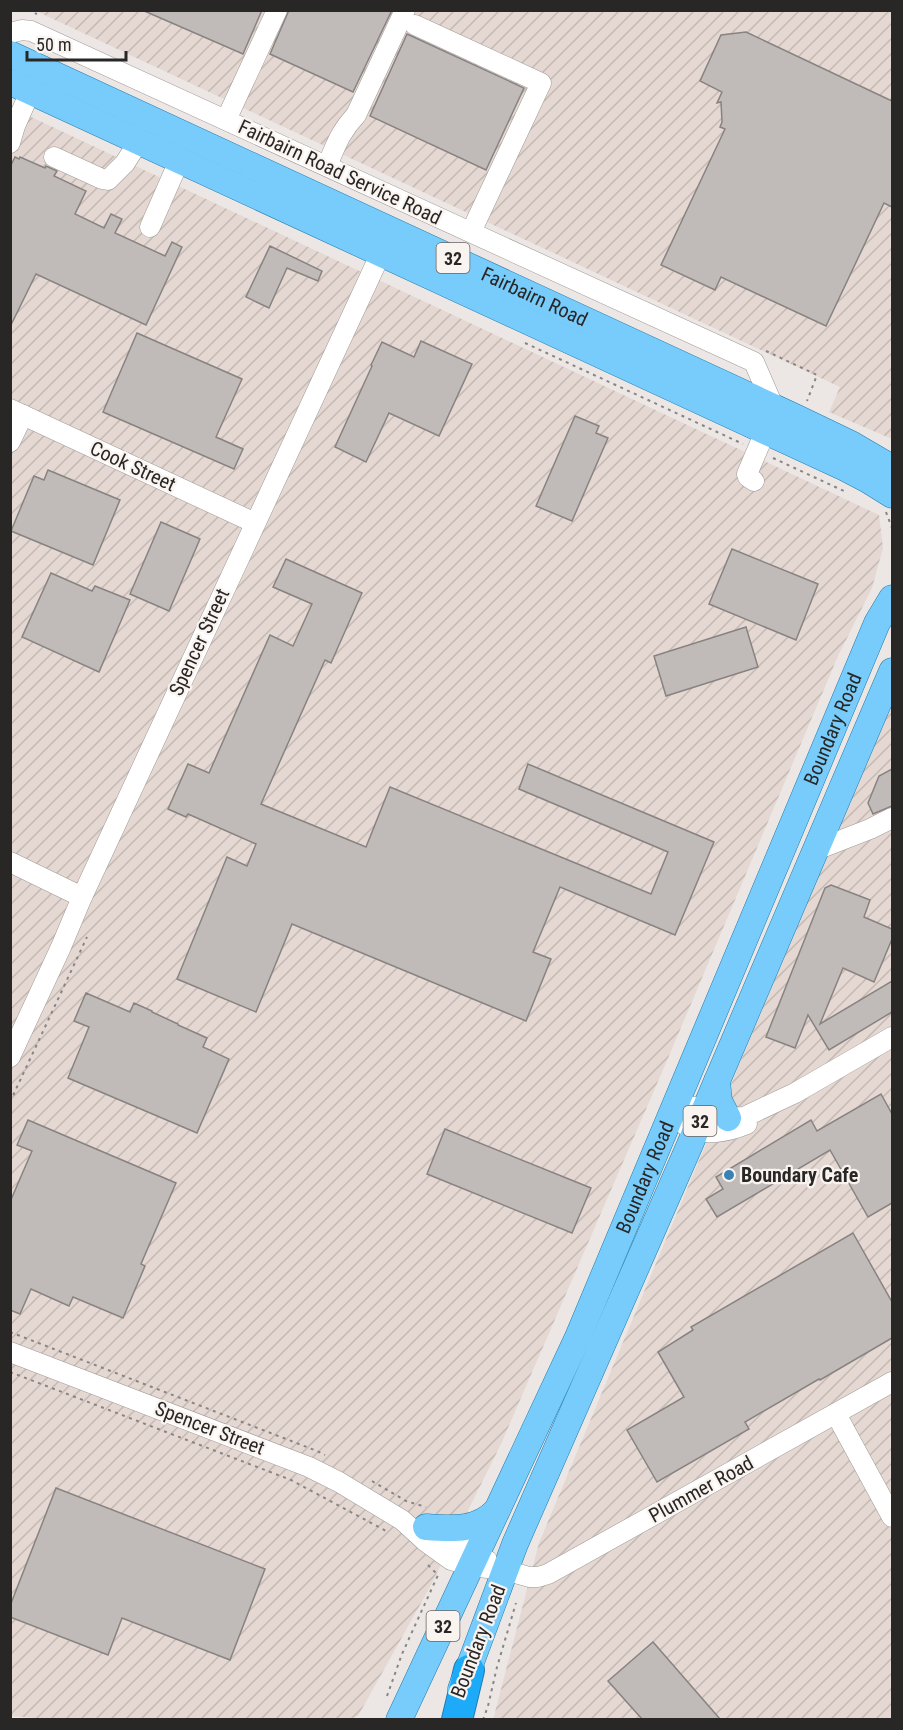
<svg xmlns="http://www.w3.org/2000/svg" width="903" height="1730" font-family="'Roboto Condensed',sans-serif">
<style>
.industrial{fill:url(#industrial-furrows)}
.building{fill:#c0bbb8;stroke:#888380;stroke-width:1.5}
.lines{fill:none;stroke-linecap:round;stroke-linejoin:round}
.minor-casing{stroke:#9f9a97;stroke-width:21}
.major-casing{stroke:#217caf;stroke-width:27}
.highway-casing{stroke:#217caf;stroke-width:32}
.path{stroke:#888583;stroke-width:2;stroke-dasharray:3 4.5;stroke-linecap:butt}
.minor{stroke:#fff;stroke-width:20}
.major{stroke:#77ccfb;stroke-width:26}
.highway{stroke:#1daaf9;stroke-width:30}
.poi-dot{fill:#3783b6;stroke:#faf4f1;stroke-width:2}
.labels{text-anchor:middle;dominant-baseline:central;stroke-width:4.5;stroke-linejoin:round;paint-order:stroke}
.shield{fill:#faf4f1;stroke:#686463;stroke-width:1.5}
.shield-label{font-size:18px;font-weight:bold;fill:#292726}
.street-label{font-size:20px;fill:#292726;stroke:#faf4f1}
.poi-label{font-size:20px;font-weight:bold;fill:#292726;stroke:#faf4f1;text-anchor:start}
</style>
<defs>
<pattern id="industrial-furrows" width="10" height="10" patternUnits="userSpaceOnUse" patternTransform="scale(1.5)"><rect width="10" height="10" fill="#e5d8d2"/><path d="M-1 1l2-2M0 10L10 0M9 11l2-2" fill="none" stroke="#c4b9b4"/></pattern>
</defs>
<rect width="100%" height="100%" fill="#ece7e4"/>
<g class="industrial">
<polygon points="36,11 892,11 892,439 829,412 840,387"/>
<polygon points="10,107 879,515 883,548 872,588 838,656 669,1056 501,1444 430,1587 358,1716 350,1719 59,1720 11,1716"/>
<polygon points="892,699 892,1719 493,1720 539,1543"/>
</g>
<g class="building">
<polygon points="142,10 262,10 243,54"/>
<polygon points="289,10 392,10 353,92 270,54"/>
<polygon points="746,32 892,101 892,207 884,203 826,326 721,277 715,290 661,265 725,129 720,127 722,122 721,102 717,103 722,92 700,81 721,35"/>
<polygon points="407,34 524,88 486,170 370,116"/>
<polygon points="15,157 19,159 20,157 45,168 46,166 57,171 54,176 86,191 75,214 104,228 111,214 122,219 115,233 165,256 172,242 182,247 146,325 36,274 10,327 10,167"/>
<polygon points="270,246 322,271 318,281 287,268 269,308 246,297"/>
<polygon points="137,333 242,379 216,437 243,449 234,469 103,412"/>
<polygon points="421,341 472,364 439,436 389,413 366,462 335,447 372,366 371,365 382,342 414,357"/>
<polygon points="575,416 599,426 596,433 608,438 572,521 536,506"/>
<polygon points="48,470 120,500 93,565 11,531 34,476 44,480"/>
<polygon points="161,522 200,539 169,611 130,594"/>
<polygon points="732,549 818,584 796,640 709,604"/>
<polygon points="286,559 362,593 331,663 325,660 261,804 366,847 390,787 651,894 668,852 519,789 528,764 714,842 675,935 560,887 533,952 551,959 526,1021 292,924 256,1012 177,979 227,857 247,866 256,844 188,814 186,817 168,809 188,764 209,773 270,635 293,646 312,604 273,587"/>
<polygon points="51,573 92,591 95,586 130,600 99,672 22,637"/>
<polygon points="746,627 758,667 666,696 654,656"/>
<polygon points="892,769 892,806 873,814 868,803 879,776"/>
<polygon points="831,885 870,900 864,917 892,929 892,939 874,982 843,968 820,1024 892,981 892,1012 829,1050 808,1015 795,1048 766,1037 825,888"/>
<polygon points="86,993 130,1012 134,1003 152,1011 152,1012 178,1024 178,1025 207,1038 203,1047 229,1059 197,1133 68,1078 89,1027 74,1021"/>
<polygon points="881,1094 892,1114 892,1203 868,1217 830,1150 717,1217 706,1199 723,1189 716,1177 811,1120 817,1131"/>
<polygon points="28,1120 176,1183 141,1264 145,1266 123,1318 73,1297 69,1306 31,1289 20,1314 10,1310 10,1202 32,1151 17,1145"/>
<polygon points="445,1129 591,1188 572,1233 427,1174"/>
<polygon points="853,1233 892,1302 892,1338 820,1380 819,1379 745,1422 749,1429 657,1482 627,1430 684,1397 658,1352 693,1330 691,1327"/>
<polygon points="56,1488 265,1569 230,1660 122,1618 108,1655 10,1617 10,1606"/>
<polygon points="653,1642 720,1719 642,1719 608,1681"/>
</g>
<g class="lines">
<g class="minor-casing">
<g id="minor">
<polyline points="415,25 541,83 471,232"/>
<polyline points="10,33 22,30 31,31 754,362 774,408"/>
<polyline points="226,120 277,10"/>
<polyline points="10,143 15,126 30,92"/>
<polyline points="54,157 102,179 108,180 125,163 139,141"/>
<path d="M 327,166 C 336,145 340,132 356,115 L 405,10"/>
<polyline points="150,227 179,161"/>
<polyline points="10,409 255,523"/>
<polyline points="10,442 23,415"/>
<polyline points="754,481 748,477 747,474 765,432"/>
<polyline points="816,850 870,829 892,818"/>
<polyline points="10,862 82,897"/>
<polyline points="10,1057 61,947 82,897 387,240"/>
<polyline points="671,1110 693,1107 706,1108 728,1118 744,1117 795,1093 892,1037"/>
<path d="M 671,1110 C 676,1115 680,1121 685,1125 C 701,1138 730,1131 747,1124"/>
<polyline points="10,1352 309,1467 339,1482 402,1520 426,1542 451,1560 471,1566 505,1570 529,1577 538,1577 548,1574 892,1382"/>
<polyline points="836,1414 892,1517"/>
<polyline points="428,1528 487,1560"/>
</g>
</g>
<g class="major-casing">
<g id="major">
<path id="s1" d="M 10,54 L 795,417 L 851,444 L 892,468"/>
<polyline points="10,82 845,468 868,480 892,495"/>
<polyline points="717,1081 719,1101 728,1118"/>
<path d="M 426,1527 C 453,1529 478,1531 497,1510"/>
<polyline points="461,1689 515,1544 688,1149 892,671"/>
<path id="s2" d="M 399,1720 L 578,1337 L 877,623 L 892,598"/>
</g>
</g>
<g class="highway-casing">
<polyline id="highway" points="457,1720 469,1670"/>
</g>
<g class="path">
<polyline points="28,10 37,14"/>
<polyline points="525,343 743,444"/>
<polyline points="766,351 817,375 807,401"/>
<polyline points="773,458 846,492"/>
<polyline points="886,512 892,528"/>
<polyline points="10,1102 87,937"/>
<polyline points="10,1332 317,1451 325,1455"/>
<polyline points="10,1372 291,1480 388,1532"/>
<polyline points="372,1481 406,1501 426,1507"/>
<polyline points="387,1696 402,1654 438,1575 427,1564"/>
<polyline points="483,1720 488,1706 497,1667 516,1603"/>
</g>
<use href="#minor" class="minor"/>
<use href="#major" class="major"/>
<use href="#highway" class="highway"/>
</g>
<circle class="poi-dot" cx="729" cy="1175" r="6"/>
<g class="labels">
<g class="shield">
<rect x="436.5" y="243" width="33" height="30" rx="4.5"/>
<rect x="683.5" y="1106" width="33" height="30" rx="4.5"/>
<rect x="426.5" y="1611" width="33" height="30" rx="4.5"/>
</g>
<g class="shield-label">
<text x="453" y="258">32</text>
<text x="700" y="1121">32</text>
<text x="443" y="1626">32</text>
</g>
<g class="street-label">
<text transform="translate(340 172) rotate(25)">Fairbairn Road Service Road</text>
<text stroke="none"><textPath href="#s1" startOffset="578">Fairbairn Road</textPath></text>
<text transform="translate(133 466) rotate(25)">Cook Street</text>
<text transform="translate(199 642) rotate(-65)">Spencer Street</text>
<text stroke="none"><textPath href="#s2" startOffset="1082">Boundary Road</textPath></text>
<text stroke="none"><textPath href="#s2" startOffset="596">Boundary Road</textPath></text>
<text transform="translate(210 1428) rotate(21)">Spencer Street</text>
<text transform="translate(701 1489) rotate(-29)">Plummer Road</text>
<text transform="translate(478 1641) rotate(-69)">Boundary Road</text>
</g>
<g class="poi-label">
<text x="741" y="1175">Boundary Cafe</text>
</g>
</g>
<rect width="903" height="1730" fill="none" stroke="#292726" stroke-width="24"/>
<path d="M27 51v9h99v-9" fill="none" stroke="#292726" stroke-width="3"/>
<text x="36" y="51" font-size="18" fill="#292726" stroke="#faf4f1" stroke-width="4.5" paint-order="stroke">50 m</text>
</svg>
